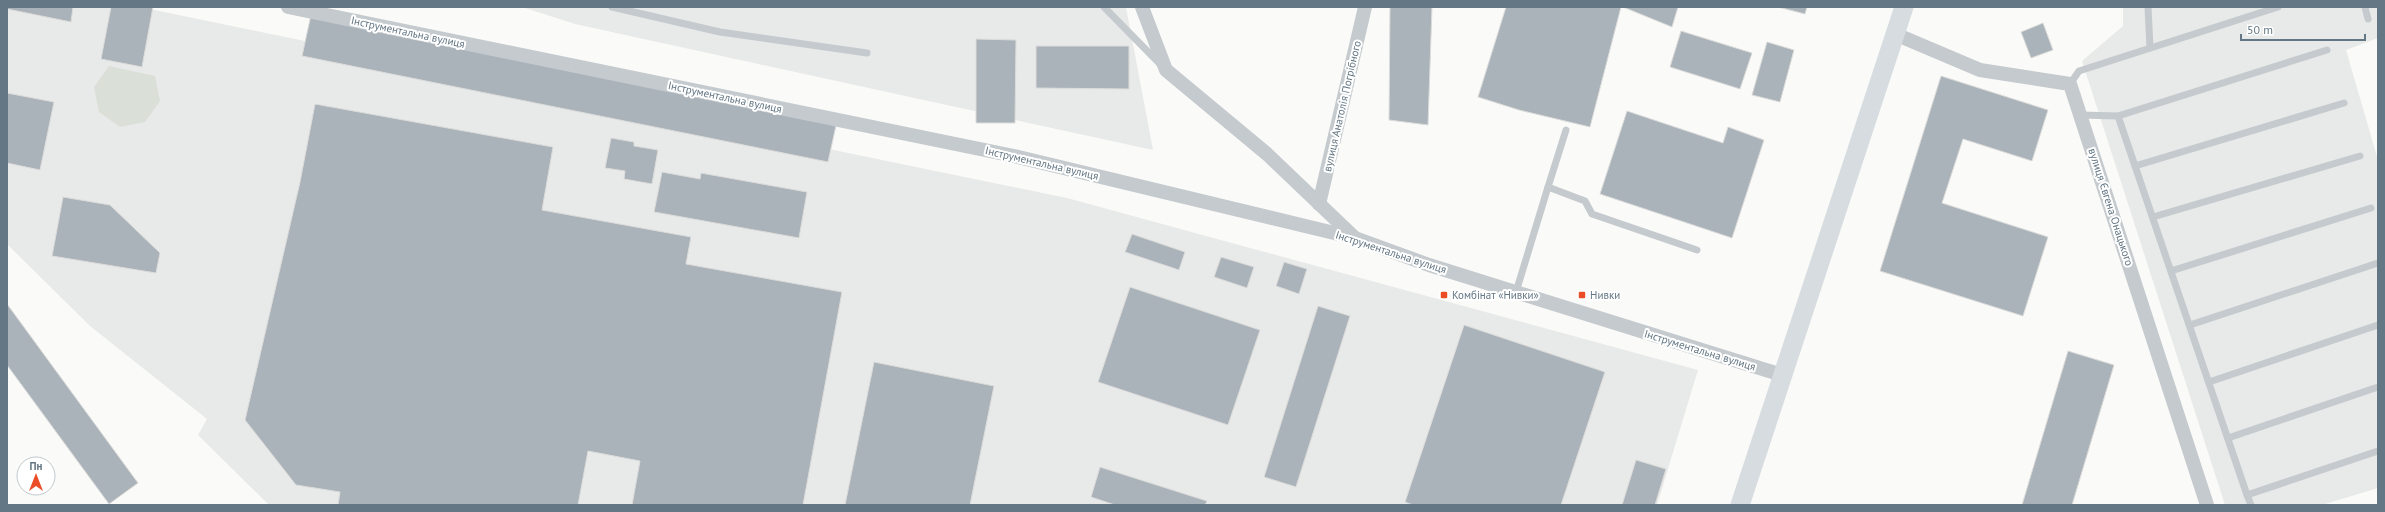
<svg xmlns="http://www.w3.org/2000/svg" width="2385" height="512" font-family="'PT Sans',sans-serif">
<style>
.built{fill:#e8e9e9}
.green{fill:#dae0d7}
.building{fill:#aab3ba;stroke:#dcdcda}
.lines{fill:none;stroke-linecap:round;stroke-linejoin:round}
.lane{stroke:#c5cace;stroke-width:7}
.street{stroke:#c5cace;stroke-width:14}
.secondary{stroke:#d6dcdf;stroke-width:19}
.poi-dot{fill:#eb4d27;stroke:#fff;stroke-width:1.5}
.labels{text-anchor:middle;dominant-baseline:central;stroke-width:4;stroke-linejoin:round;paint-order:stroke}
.street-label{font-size:11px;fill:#647784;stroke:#fff}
.poi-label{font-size:11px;fill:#647784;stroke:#fff;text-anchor:start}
</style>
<rect width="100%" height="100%" fill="#fafaf8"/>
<g class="built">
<polygon points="7,7 140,7 1067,198 1698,370 1657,505 269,505 198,435 207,419 90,326 7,244"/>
<polygon points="522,7 1126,7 1153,150 575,24"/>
<polygon points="2123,7 2378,7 2378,38 2346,50 2378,160 2378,488 2322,505 2225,505 2082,61 2123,26"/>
</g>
<polygon class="green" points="109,66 155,76 160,101 145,122 120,127 99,112 94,87"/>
<g class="building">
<polygon points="7,7 73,7 71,22 7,9"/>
<polygon points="111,7 153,7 142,67 101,59"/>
<polygon points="1390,7 1432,7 1428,125 1389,120"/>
<polygon points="1506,7 1621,7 1590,127 1519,110 1478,97"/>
<polygon points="1623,7 1678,7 1672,27"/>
<polygon points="1778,7 1807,7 1805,14"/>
<polygon points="311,15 837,121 828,162 302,56"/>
<polygon points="2043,23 2053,50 2031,58 2021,32"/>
<polygon points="1681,31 1752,53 1740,89 1670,67"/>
<polygon points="976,39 1016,40 1015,123 976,123"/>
<polygon points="1767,42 1794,50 1780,102 1752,95"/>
<polygon points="1036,46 1129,46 1129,89 1036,88"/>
<polygon points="1941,76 2048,110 2032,161 1963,139 1942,203 2048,237 2023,316 1880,271"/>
<polygon points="7,93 54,102 40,170 7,163"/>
<polygon points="315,104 553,147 542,210 691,237 686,264 842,292 803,505 632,505 640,461 588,451 578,505 338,505 340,492 296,485 245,420 300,182"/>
<polygon points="1627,111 1723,143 1728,127 1764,140 1732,238 1600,194"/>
<polygon points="611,138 634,142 634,146 658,150 652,184 624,179 625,171 605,168"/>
<polygon points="662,172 700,179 701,173 807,192 799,238 654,212"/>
<polygon points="63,197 110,205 160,253 156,273 52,256"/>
<polygon points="1132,234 1185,252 1179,270 1125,252"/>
<polygon points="1221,257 1254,267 1247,288 1214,277"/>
<polygon points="1284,262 1307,269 1299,294 1276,286"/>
<polygon points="1130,287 1260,330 1228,425 1098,382"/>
<polygon points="7,304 138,483 109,504 7,365"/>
<polygon points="1318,306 1350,316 1296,487 1264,477"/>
<polygon points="1464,325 1605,372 1561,505 1413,505 1405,502"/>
<polygon points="2068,351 2114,365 2072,505 2022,505"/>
<polygon points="874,362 994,386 970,505 845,505"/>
<polygon points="1636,460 1666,469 1655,505 1622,505"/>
<polygon points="1100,467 1207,501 1205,505 1115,505 1091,497"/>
</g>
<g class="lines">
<g class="lane">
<polyline points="612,7 720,32 867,53"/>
<polyline points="1104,7 1160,64"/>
<polyline points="2148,7 2150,48"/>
<polyline points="2365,7 2368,19"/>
<polyline points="2070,84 2079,71 2278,7"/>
<polyline points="2081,115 2118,116 2247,495 2378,451"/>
<polyline points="2118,116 2327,50"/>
<polyline points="2135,166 2344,103"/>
<polyline points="1548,187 1566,130"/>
<polyline points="2153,217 2360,156"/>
<polyline points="2171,271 2371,208"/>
<polyline points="1516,292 1548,187 1585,201 1592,214 1697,250"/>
<polyline points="2190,325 2378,263"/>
<polyline points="2209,382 2378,325"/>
<polyline points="2228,438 2378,387"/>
<polyline points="2247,495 2251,505"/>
</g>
<g class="street">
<polyline points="288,7 1014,156 1355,238 1429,265 1782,375"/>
<polyline points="1142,7 1166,70 1267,154 1355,238"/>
<polyline points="1895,34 1980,70 2070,84 2207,505"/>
<polyline points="1319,204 1365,7"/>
</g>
<polyline class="secondary" points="1740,505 1904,7"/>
</g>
<g class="poi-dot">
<rect x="1440" y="291" width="8" height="8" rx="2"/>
<rect x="1578" y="291" width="8" height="8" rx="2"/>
</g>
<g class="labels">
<g class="street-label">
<text transform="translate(408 32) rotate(12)">Інструментальна вулиця</text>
<text transform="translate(725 97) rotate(12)">Інструментальна вулиця</text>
<text transform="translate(1342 106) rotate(-77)">вулиця Анатолія Погрібного</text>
<text transform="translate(1042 163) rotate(13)">Інструментальна вулиця</text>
<text transform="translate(2111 207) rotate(72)">вулиця Євгена Онацького</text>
<text transform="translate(1391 252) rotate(18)">Інструментальна вулиця</text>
<text transform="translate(1700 350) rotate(17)">Інструментальна вулиця</text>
</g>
<g class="poi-label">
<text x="1452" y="295">Комбінат «Нивки»</text>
<text x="1590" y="295">Нивки</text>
</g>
</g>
<rect width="2385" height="512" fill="none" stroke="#647784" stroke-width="16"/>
<g transform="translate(36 476)"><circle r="19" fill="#ffffff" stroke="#c1c9ce"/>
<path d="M0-3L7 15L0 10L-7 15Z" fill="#eb4d27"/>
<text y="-6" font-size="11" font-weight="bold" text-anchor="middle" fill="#647784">Пн</text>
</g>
<path d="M2241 34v6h124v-6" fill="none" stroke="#647784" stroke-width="2"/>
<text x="2247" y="34" font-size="12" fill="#647784" stroke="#ffffff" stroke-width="3" paint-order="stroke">50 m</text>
</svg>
